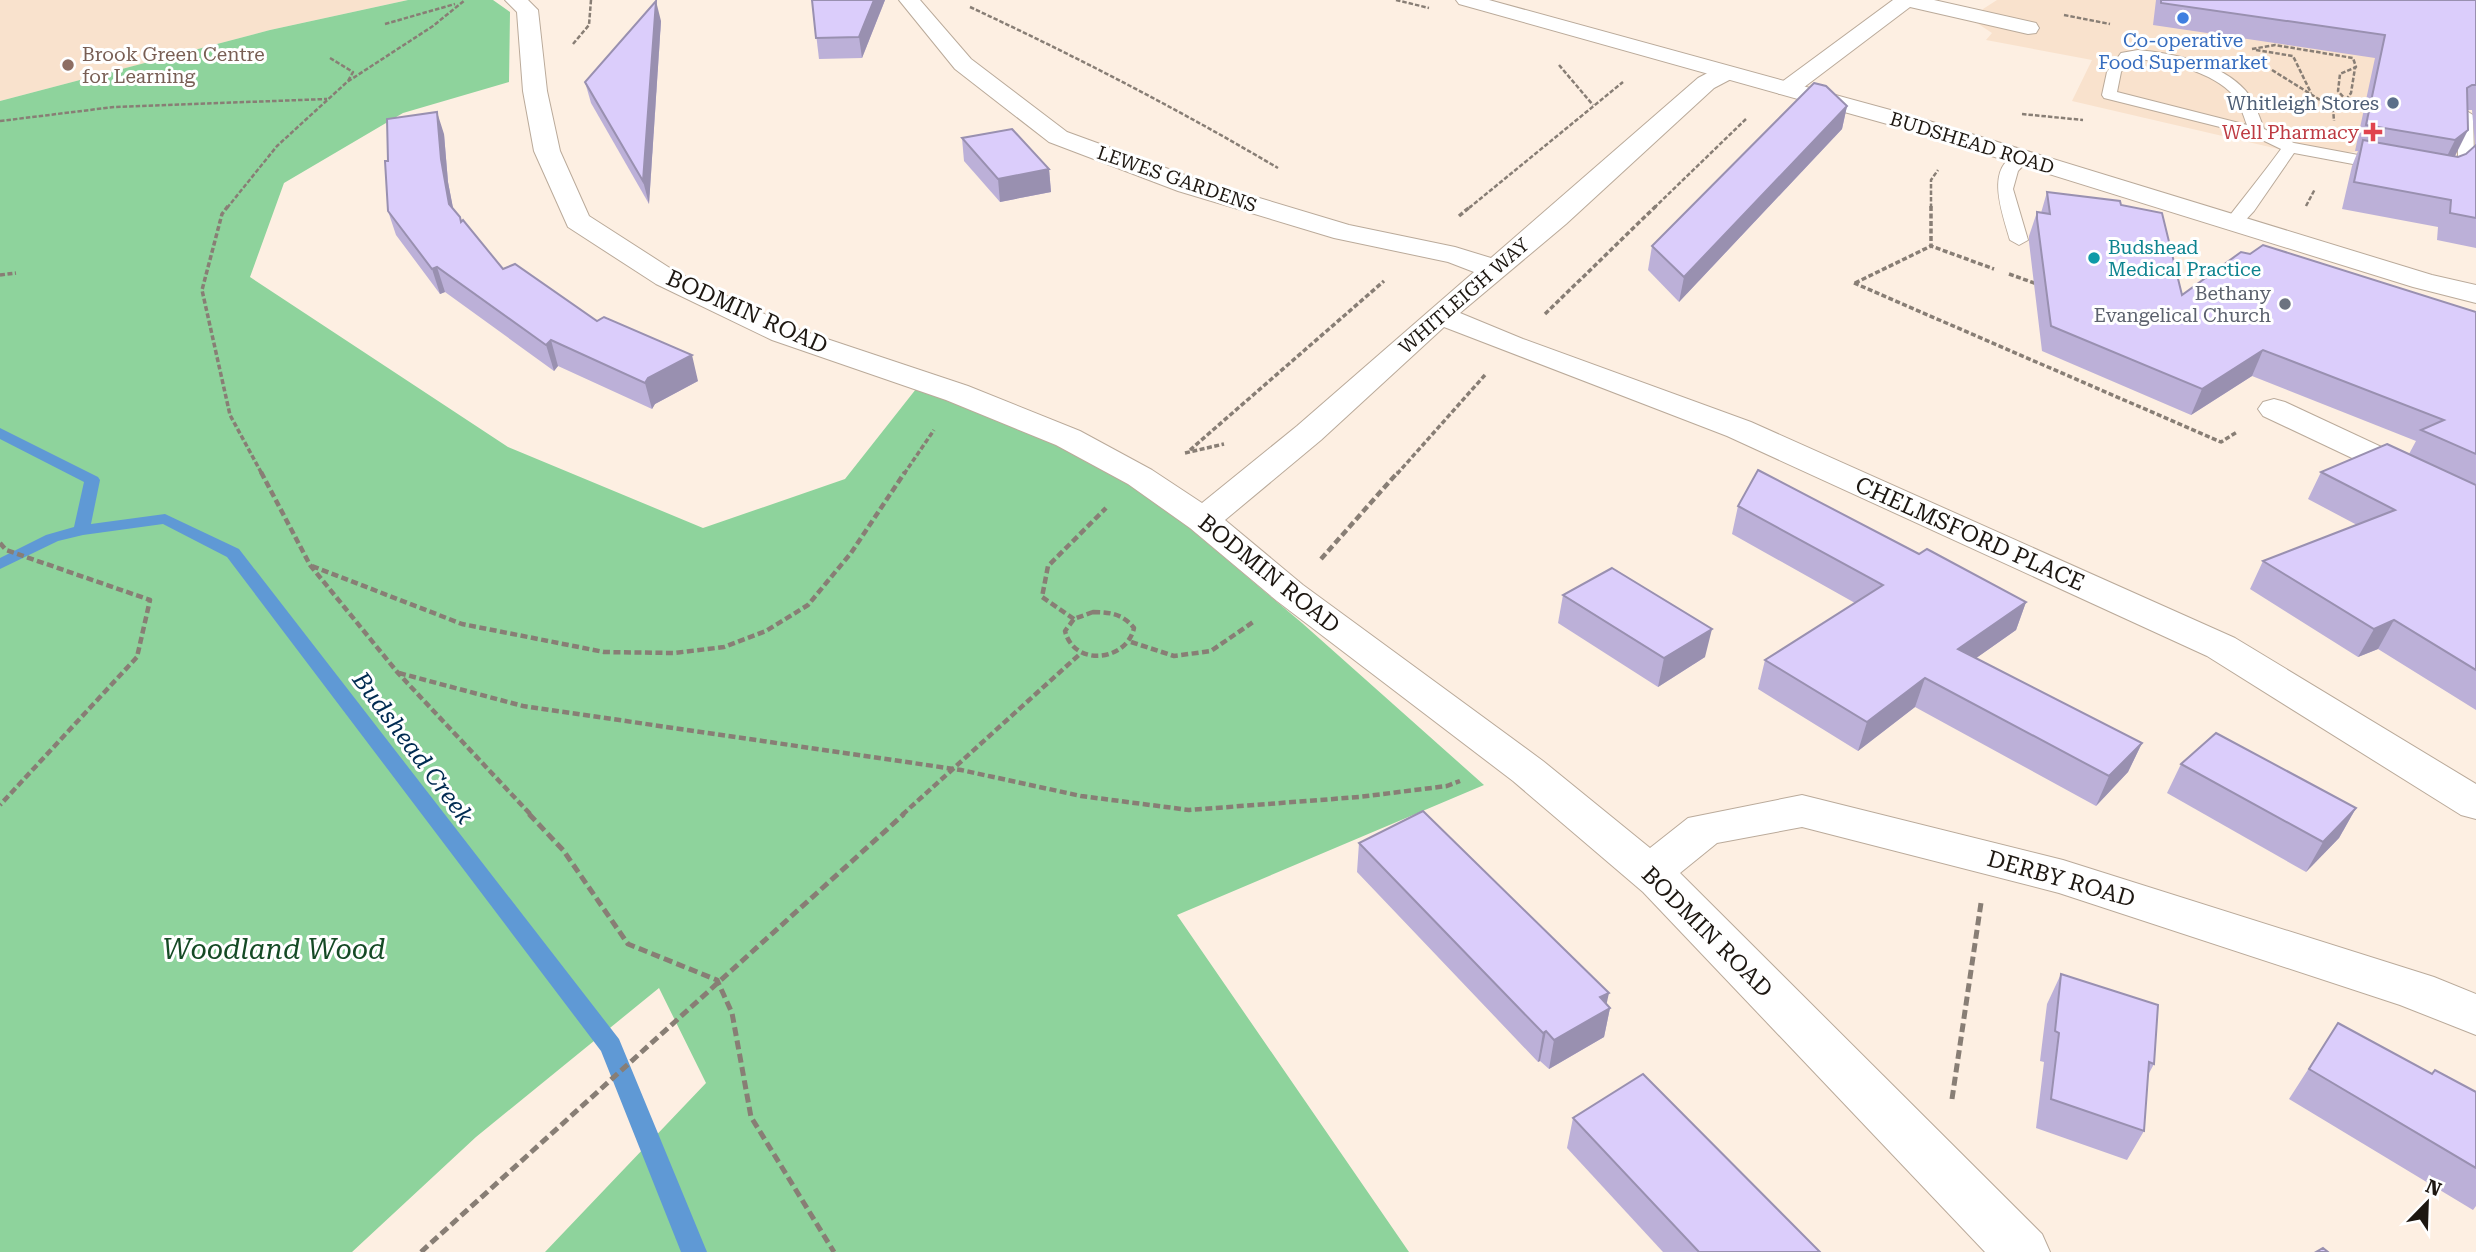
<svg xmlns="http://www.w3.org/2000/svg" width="2476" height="1252" font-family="'Roboto Serif',serif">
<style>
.built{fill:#f9e2cd}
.green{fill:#8ed39c}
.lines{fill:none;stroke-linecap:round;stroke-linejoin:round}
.stream{fill:#5f99d5;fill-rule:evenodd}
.service-casing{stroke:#baaa9a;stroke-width:2}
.minor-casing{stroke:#baaa9a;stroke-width:2}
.tertiary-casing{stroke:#baaa9a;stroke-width:2}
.path-far3{stroke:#887e75;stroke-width:2.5;stroke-dasharray:4.5 2;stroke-linecap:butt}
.path-far2{stroke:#887e75;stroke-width:3.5;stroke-dasharray:5 2.5;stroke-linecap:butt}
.path-far1{stroke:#887e75;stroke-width:4.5;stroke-dasharray:7 3.5;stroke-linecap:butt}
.path{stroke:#887e75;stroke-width:5;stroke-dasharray:9 4.5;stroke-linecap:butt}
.service{fill:#fff;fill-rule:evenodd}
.minor{fill:#fff;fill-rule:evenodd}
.tertiary{fill:#fff;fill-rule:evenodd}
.path-bridge-far1{stroke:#887e75;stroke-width:4.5;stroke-dasharray:7 3.5;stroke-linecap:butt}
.path-bridge{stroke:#887e75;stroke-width:5;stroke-dasharray:9 4.5;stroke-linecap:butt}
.wall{fill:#bcb0d8;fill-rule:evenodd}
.shaded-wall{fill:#9990b0}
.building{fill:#dbcdfb;stroke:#9990b0;stroke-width:2}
.shop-dot{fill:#3f7fe0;stroke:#fff;stroke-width:2.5}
.education-dot{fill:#8d6e63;stroke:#fff;stroke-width:2.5}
.service-dot{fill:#5c6f8a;stroke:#fff;stroke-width:2.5}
.health-dot{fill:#e0444e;stroke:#fff;stroke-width:2.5}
.culture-dot{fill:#0f9aa8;stroke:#fff;stroke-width:2.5}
.worship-dot{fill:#6b7280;stroke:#fff;stroke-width:2.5}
.labels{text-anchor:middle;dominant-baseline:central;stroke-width:6;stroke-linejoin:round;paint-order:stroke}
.far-shop-label{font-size:19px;fill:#366cbe;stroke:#fff}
.far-education-label{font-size:19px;fill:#785e54;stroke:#fff;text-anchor:start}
.far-service-label{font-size:19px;fill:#4e5e75;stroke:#fff;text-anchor:end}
.far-health-label{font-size:19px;fill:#be3a42;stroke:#fff;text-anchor:end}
.far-street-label{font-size:19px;fill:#1d1711;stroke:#fff}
.far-culture-label{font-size:19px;fill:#0d838f;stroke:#fff;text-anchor:start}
.far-worship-label{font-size:19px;fill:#5b616d;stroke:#fff;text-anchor:end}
.street-label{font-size:23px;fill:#1d1711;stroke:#fff}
.water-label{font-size:24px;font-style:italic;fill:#002b51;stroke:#fff}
.near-park-label{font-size:28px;font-style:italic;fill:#154a25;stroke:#fff}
</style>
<rect width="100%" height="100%" fill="#fdefe2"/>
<g class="built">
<polygon points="0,0 408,0 270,30 0,101"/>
<polygon points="1997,0 2180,0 2389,35 2426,165 2355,152 2304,155 2072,101 2092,60 1986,40 1992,33 1974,21 1983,9"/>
</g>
<polygon class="green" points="408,0 493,0 510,12 509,82 403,113 284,183 250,277 508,447 703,528 845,479 916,389 1109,460 1302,623 1484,785 1177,915 1409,1252 545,1252 706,1083 659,988 476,1137 352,1252 0,1252 0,101 270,30"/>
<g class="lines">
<polygon class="stream" points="0,428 98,477 100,480 91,524 165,514 239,549 619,1039 707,1252 681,1252 601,1051 227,557 163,524 83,535 58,541 0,569 0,558 46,535 74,527 84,482 0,439"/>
<g class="service-casing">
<g id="service">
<path d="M 2138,50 C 2172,53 2221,63 2245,90 C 2254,100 2259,116 2264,129 L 2294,143 L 2385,160 L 2393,165 L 2385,170 L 2294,153 L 2254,211 L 2239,227 L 2227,227 L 2224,223 C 2243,198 2263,174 2281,149 L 2252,135 L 2104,98 L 2102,95 L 2107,72 L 2121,53 ZM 2130,60 C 2159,57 2213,72 2233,95 C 2240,102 2243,115 2247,125 L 2117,92 L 2121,72 Z"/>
<polygon points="2465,110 2473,115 2474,158 2451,178 2439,178 2437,175 2458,156 2457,115"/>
<path d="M 2022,153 L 2030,158 L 2018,171 L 2013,189 L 2028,240 L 2019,245 L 2010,240 C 2003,214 1982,163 2022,153 Z"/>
</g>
</g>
<g class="minor-casing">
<g id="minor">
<polygon points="505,0 528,0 538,10 547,91 560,151 589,216 676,272 794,328 968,386 1080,431 1152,470 1202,503 1297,426 1474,272 1448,262 1334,238 1178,191 1049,142 955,69 899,0 920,0 971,59 1067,132 1196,179 1349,225 1455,247 1491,258 1698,78 1717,68 1733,68 1736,73 1733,78 1714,88 1566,224 1460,313 1523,339 1751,422 2235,638 2476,784 2476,819 2461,815 2207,656 1727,436 1444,327 1321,440 1225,520 1303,585 1543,761 1650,848 1688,818 1802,795 2063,860 2434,977 2476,994 2476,1035 2400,1005 2059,893 1802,827 1717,843 1680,873 2042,1234 2050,1252 1985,1252 1643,892 1513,781 1277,601 1190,528 1128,484 1056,445 946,400 772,340 656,284 568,227 534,151 523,91 517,12"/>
<polygon points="1893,0 1934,0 2036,23 2039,28 2036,33 2028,34 1910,7 1795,94 1779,94 1775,89 1779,84"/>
<polygon points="2274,399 2285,402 2476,491 2476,515 2464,511 2263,416 2258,409 2263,402"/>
</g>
</g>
<g class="tertiary-casing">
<polygon id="tertiary" points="1456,0 1489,0 1916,117 2432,275 2476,285 2476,303 2413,287 1898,127 1459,4"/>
</g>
<g class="path-far3">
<polyline points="1396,0 1429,8"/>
<path d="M 970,7 C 1075,56 1178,109 1278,168"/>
<polyline points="2064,15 2110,24"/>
<polyline points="385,24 455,4"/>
<polyline points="573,44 589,25 591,0"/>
<polyline points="2252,49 2275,45 2353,58 2356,67 2340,74 2338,91 2346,100 2335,111"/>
<polyline points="2256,50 2293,56 2311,93"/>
<polyline points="330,58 353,72 348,81"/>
<polyline points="1559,65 1593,105"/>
<polyline points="2272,70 2333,108 2334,121"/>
<polyline points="2346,100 2351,93 2355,68"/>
<polyline points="2022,114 2083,120"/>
<polyline points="0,121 114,107 327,99"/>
<polyline points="2306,206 2315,189"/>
<polyline points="227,208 277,146 347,82 433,26 465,0"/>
<polyline points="1469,208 1623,82"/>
<polyline points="1654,208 1747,118"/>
<polyline points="1931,208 1931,180 1938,170"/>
</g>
<g class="path-far2">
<polyline points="228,206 222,214 202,290 230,415 262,474"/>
<polyline points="1931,206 1931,246 1994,269"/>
<polyline points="1459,216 1471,206"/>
<polyline points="2009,274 2037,284"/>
<polyline points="0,275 16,273"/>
<polyline points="1854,283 2221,442 2237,432"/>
<polyline points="1855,283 1931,246"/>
<polyline points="1545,314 1656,206"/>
<polyline points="1190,450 1384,281"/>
<polyline points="1185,453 1224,444"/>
<polyline points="904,474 934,430"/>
<polyline points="1397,474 1485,375"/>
</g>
<g class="path-far1">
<polyline points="261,472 310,565 398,673 531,815"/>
<polyline points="0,543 6,550 150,600 137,657 0,805"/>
<polyline points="1321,559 1398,472"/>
<polyline points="312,566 462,624 604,652 674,653 724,647 766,631 808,605 851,553 905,472"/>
<path d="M 1093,612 C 1110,612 1123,614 1134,628 C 1126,662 1074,667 1065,631 L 1074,619 Z"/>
<polyline points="1074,619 1042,597 1048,566 1106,508"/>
<polyline points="1131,642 1174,656 1211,651 1253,622"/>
<polyline points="399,673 523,706 961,770 1081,796 1189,810 1359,797 1447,786 1460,781"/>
</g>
<g class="path">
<polyline points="529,814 563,850 628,944 717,980 732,1013 751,1117 834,1252"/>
<polyline points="1952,1099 1981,903"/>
</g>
<use href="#service" class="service"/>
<use href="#minor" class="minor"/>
<use href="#tertiary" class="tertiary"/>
<polyline class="path-bridge-far1" points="902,815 1081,653"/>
<polyline class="path-bridge" points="421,1252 904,814"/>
</g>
<g class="wall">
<polygon points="812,0 885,0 862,58 819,59"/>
<path d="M 2156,0 L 2476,0 L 2476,248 L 2437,240 L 2438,227 L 2342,209 L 2352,166 L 2358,151 L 2355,151 L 2375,58 L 2153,25 ZM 2467,110 L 2472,110 L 2475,145 L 2466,154 L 2458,157 L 2455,156 Z"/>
<polygon points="661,21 649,204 591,103 585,82"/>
<polygon points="1847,106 1842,129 1679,302 1648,270 1652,246"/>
<polygon points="444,134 448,182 453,209 460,217 462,221 503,269 597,321 698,381 655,404 652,409 558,366 554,371 445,292 440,294 396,235 388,211 388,161"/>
<polygon points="962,138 1049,169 1051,192 1000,202 964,161"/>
<polygon points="2047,192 2121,205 2182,295 2476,312 2476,710 2378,649 2358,657 2250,589 2263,561 2357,525 2308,499 2321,472 2409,454 2416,441 2252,376 2191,415 2042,351 2029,242 2029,236 2037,212 2041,213"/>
<polygon points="1738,506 1919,554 2026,602 2016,630 1976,658 2142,743 2128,772 2096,806 1915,707 1858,751 1758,689 1765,660 1855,603 1732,534"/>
<polygon points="1563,595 1705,657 1658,687 1558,623"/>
<polygon points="2181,764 2356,808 2339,838 2306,872 2167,793"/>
<polygon points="1359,843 1607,1004 1610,1008 1604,1037 1549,1069 1540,1061 1538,1062 1357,872"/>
<polygon points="2061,974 2154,1064 2148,1075 2144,1131 2127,1160 2036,1128 2044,1062 2040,1061 2047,1004"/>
<polygon points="2338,1023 2432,1074 2476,1092 2476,1206 2473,1210 2289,1099"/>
<polygon points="1573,1118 1820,1252 1663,1252 1567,1148"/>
</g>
<g class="shaded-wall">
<polygon points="874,0 885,0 862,58 859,37"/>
<polygon points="656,1 661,21 649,204 643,181"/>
<polygon points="1847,106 1842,129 1679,302 1684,277"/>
<polygon points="437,112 444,134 448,182 457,228 449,204 441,159"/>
<polygon points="2468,130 2455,156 2442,166 2455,140"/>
<polygon points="1049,169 1051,192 1000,202 998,179"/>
<polygon points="437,267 445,292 440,294 432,269"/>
<polygon points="551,340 558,366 554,371 546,345"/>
<polygon points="2263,350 2252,376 2191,415 2202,389"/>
<polygon points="692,355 698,381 655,404 652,409 645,383 648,378"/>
<polygon points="2026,602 2016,630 1948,678 1958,649"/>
<polygon points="2394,620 2378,649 2358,657 2374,629"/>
<polygon points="1712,629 1705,657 1658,687 1664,658"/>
<polygon points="1925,678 1915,707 1858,751 1867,722"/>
<polygon points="2142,743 2128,772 2096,806 2109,776"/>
<polygon points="2356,808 2339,838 2306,872 2323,842"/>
<polygon points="1609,993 1605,1011 1610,1008 1604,1037 1549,1069 1554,1040 1600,997"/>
<polygon points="1546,1031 1540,1061 1538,1062 1543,1033"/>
</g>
<g class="building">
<polygon points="812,0 874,0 859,37 816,38"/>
<polygon points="2161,0 2476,0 2476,85 2472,85 2467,88 2468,130 2455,140 2366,125 2385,35 2161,3"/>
<polygon points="656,1 643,181 585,82"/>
<polygon points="1814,83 1826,86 1847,106 1684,277 1652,246"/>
<polygon points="437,112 441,159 449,204 460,217 461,222 463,220 503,269 515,264 597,321 604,317 692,355 648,378 645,383 551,340 546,345 437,267 432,269 388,211 385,161 388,161 387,119"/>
<polygon points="1012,129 1049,169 998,179 962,138"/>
<polygon points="2363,140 2458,157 2466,154 2476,145 2476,218 2450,213 2451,200 2354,182"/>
<polygon points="2047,192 2120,201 2121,205 2162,213 2182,295 2241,252 2250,254 2263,245 2476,312 2476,454 2421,430 2444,420 2263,350 2202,389 2051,326 2037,219 2037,212 2050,214"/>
<polygon points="2387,444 2476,485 2476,670 2394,620 2374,629 2263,561 2395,510 2321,472"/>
<polygon points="1758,470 1919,554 1927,549 2026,602 1958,649 2142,743 2109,776 1925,678 1867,722 1765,660 1883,585 1738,506"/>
<polygon points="1612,568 1712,629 1664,658 1563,595"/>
<polygon points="2216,733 2356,808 2323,842 2181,764"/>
<polygon points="1423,811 1609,993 1600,997 1610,1008 1554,1040 1546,1031 1543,1033 1359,843"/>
<polygon points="2061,974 2158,1005 2154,1064 2149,1062 2144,1131 2051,1099 2059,1033 2055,1031"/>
<polygon points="2338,1023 2432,1074 2435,1070 2476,1092 2476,1168 2309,1069"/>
<polygon points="1643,1074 1820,1252 1699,1252 1573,1118"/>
<polygon points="2323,1248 2328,1252 2316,1252"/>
</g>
<circle class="shop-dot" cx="2183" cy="18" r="7"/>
<circle class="education-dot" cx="68" cy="65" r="7"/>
<circle class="service-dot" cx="2393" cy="103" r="7"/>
<path class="health-dot" d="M2369.5 121.5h7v7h7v7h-7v7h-7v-7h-7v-7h7z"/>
<circle class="culture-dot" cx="2094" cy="258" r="7"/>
<circle class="worship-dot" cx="2285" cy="304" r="7"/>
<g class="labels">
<g class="far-shop-label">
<text x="2183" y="40">Co-operative<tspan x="2183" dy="22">Food Supermarket</tspan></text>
</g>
<g class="far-education-label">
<text x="82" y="54">Brook Green Centre<tspan x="82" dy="22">for Learning</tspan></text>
</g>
<g class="far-service-label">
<text x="2379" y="103">Whitleigh Stores</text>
</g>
<g class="far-health-label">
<text x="2359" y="132">Well Pharmacy</text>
</g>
<g class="far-street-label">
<text transform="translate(1972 143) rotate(17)">BUDSHEAD ROAD</text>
<text transform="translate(1177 179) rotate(19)">LEWES GARDENS</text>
<text transform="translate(1464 296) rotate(-41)">WHITLEIGH WAY</text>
</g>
<g class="far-culture-label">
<text x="2108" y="247">Budshead<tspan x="2108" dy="22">Medical Practice</tspan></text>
</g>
<g class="far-worship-label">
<text x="2271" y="293">Bethany<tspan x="2271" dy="22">Evangelical Church</tspan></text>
</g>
<g class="street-label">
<text transform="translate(747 312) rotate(24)">BODMIN ROAD</text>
<text transform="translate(1970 534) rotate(24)">CHELMSFORD PLACE</text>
<text transform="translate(1269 574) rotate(39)">BODMIN ROAD</text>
<text transform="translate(2061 879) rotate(16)">DERBY ROAD</text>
<text transform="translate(1707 932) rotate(45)">BODMIN ROAD</text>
</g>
<g class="water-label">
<text transform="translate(413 748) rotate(53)">Budshead Creek</text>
</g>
<g class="near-park-label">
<text x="274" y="949">Woodland Wood</text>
</g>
</g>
<g transform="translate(2427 1203) rotate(23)" stroke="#ffffff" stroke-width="5" paint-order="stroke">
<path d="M0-5L12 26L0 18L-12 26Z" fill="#1d1711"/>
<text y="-10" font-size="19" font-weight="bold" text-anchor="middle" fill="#1d1711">N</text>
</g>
</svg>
